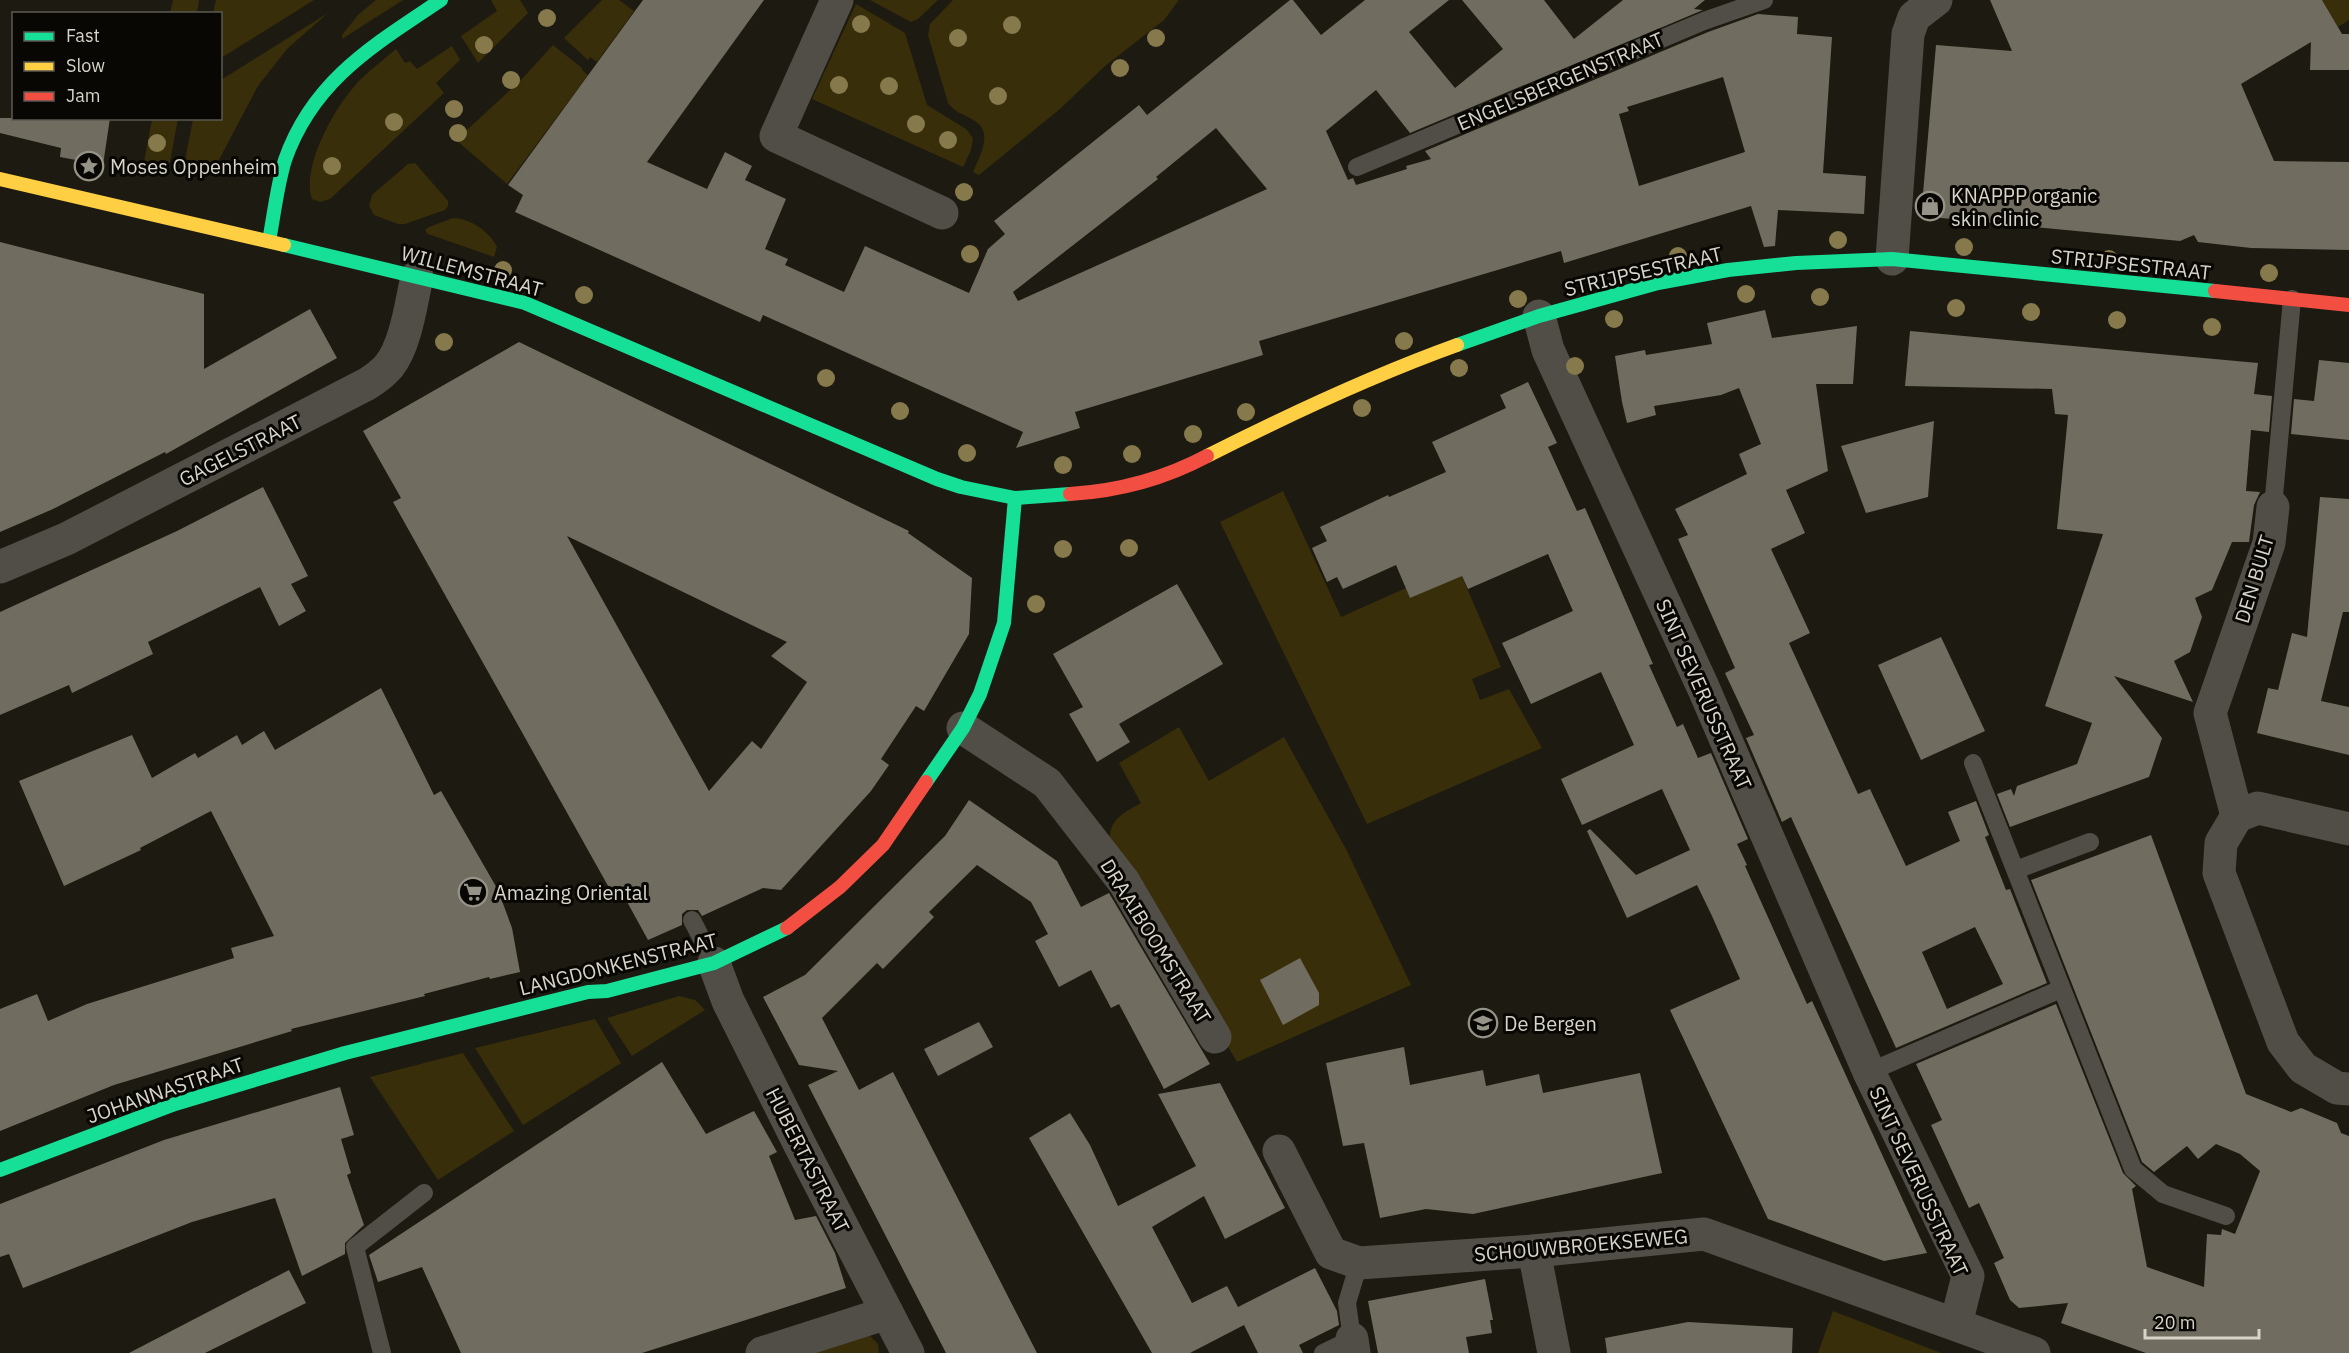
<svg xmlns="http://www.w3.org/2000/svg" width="2349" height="1353" font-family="'IBM Plex Sans',sans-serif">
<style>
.green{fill:#382e0a}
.building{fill:#706c5f;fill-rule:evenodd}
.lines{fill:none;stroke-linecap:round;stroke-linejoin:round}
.lane{stroke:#514e47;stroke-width:18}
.street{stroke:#514e47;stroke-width:33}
.fast{stroke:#16e098;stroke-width:14}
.slow{stroke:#ffcf43;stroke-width:14}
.jam{stroke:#f24e42;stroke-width:14}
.tree{fill:#86794c}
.labels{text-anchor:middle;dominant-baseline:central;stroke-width:6;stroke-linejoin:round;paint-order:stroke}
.street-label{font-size:20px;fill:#d7d4c9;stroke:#090703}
.poi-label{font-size:20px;fill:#d7d4c9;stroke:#090703;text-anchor:start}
</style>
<rect width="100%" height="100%" fill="#1d1a11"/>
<g class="green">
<polygon points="173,0 199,0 197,13 170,13"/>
<polygon points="216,0 314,0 221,58 220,14 213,13"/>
<polygon points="376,0 403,0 342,39 342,35 358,15"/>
<polygon points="491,0 520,0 528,13 478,63 461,36 497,11"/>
<polygon points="602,0 619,0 634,11 597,62 590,57 588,60 564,38"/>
<polygon points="870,0 938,0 918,19 911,22"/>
<path d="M 953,0 L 1179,0 L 1164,20 L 1105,66 L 1060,109 L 979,175 L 973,172 C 979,157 994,133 975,121 C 964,114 955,113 948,103 L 928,35 L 930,24 Z"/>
<polygon points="2322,0 2349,0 2349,20 2338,27"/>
<polygon points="856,4 905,33 927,105 966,129 973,138 971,150 963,167 812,99"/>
<polygon points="328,13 287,49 258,86 213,171 207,176 183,171 193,119 220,118 221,80"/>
<polygon points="553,45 582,68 582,70 588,75 507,184 456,140 520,81"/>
<path d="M 452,46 L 460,60 L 436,83 L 444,93 L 330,199 L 320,202 L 312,199 C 301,165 337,103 361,79 C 372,68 385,59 396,49 L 405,63 L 410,61 L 417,69 Z"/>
<polygon points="152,119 178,119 169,167 144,162"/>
<polygon points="415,163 448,201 448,206 445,210 405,224 398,224 374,215 369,206 372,195 408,164"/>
<path d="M 453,218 C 470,218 490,232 497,247 L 494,257 L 428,234 L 425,230 L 429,227 Z"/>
<polygon points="1283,491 1341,617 1406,588 1410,598 1428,590 1454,558 1501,667 1472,679 1480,700 1509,689 1542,748 1367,824 1220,522"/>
<path d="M 1179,727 L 1209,781 L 1284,737 L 1346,849 L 1411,985 L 1237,1062 L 1109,842 C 1110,818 1122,814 1141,803 L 1119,763 Z"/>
<polygon points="679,996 695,1000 705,1010 632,1056 607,1018"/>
<polygon points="595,1019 621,1063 523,1125 475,1048"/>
<polygon points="463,1053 514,1131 438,1180 370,1077"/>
<polygon points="1833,1311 1941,1353 1818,1353"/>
<polygon points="869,1335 878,1344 879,1353 801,1353"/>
</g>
<g class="building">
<path d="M 643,0 L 764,0 L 647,162 L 707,189 L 725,152 L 752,166 L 745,180 L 786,199 L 765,249 L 788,259 L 785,265 L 844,292 L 865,246 L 969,293 L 988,249 L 1005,234 L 994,221 L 1139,105 L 1147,115 L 1290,0 L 1293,0 L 1321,35 L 1365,0 L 1449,0 L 1409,32 L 1455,88 L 1503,49 L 1462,0 L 1544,0 L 1574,39 L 1623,0 L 1705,0 L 1694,9 L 1703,10 L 1410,133 L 1376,90 L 1326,131 L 1348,180 L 1353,178 L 1356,185 L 1407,169 L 1406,166 L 1431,159 L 1425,151 L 1708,32 L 1758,14 L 1798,17 L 1797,34 L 1832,37 L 1823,173 L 1866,176 L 1864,214 L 1778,210 L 1775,246 L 1764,247 L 1751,206 L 1564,263 L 1561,251 L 1259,341 L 1263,355 L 1075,412 L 1080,428 L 1016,448 L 1023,432 L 763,315 L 760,322 L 515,212 L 523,195 L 508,185 ZM 1723,77 L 1745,152 L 1639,186 L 1619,114 L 1629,111 L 1627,107 ZM 1216,128 L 1267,189 L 1018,301 L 1013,292 L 1158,179 L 1156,177 Z"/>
<polygon points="1990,0 2322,0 2342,34 2349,34 2349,70 2310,70 2311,42 2241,84 2274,161 2349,162 2349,250 2251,248 2198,242 2194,235 2180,241 1921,216 1936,45 2012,51"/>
<polygon points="0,118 110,118 103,165 60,157 61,148 0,133"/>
<polygon points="0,242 204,294 204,369 310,309 337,358 166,454 165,452 53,509 0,532"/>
<path d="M 1765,310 L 1772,338 L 1857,326 L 1853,384 L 1816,384 L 1828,471 L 1786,490 L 1805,533 L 1771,549 L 1810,633 L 1789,643 L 1858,794 L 1870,789 L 1906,866 L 1960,841 L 1948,812 L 1976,801 L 1989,835 L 1985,837 L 2006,890 L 2010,889 L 2047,983 L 1896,1048 L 1791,817 L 1782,822 L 1746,738 L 1754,735 L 1725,673 L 1735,668 L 1678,539 L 1688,535 L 1675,509 L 1747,474 L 1739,454 L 1761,444 L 1739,388 L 1721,395 L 1654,406 L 1656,415 L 1627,423 L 1622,402 L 1615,356 L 1645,350 L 1646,355 L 1712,344 L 1707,323 ZM 1975,927 L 2003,984 L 1947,1009 L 1922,952 Z"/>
<polygon points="1910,331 2258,363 2254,394 2272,396 2269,432 2251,430 2246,491 2260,492 2254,505 2249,542 2232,542 2212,590 2195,598 2202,617 2190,652 2174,661 2193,702 2114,676 2162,738 2149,777 2010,827 1997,794 2011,789 2014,796 2017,786 2077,764 2092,723 2045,706 2103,534 2057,529 2068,415 2055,414 2052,389 1905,386"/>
<path d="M 519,342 L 909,531 L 908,533 L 972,578 L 969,634 L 924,711 L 916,706 L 881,759 L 889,765 L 871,791 L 781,890 L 763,888 L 702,916 L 698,910 L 687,910 L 682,914 L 682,925 L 648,940 L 620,889 L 612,893 L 393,502 L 401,498 L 363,431 ZM 567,536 L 787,642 L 771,656 L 807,682 L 761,749 L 752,741 L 709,791 Z"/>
<polygon points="2319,360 2349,363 2349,440 2291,434 2294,399 2314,401"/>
<polygon points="1528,382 1557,443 1548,447 1577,511 1585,508 1653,664 1649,665 1677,727 1683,724 1698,758 1711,753 1748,839 1737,844 1747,865 1745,866 1807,1004 1812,1001 1927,1253 1884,1261 1768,1219 1670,1010 1740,979 1712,916 1697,885 1627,918 1587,831 1590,829 1636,875 1690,850 1662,789 1582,825 1561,779 1634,745 1601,672 1531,704 1502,643 1573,611 1548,554 1468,589 1462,576 1410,598 1396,565 1343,589 1337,577 1327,582 1312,548 1327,541 1320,527 1388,495 1389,497 1446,472 1432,442 1506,408 1500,395"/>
<polygon points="1934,421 1928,497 1866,513 1841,446"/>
<polygon points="263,487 308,576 291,584 306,611 279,626 260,587 148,642 153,654 72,693 69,685 0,715 0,612 177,531"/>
<polygon points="2320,497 2349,499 2349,612 2343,612 2321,701 2349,707 2349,755 2257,733 2268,688 2278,690 2292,633 2307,637"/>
<polygon points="1177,584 1223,664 1119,724 1130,742 1097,762 1069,714 1083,707 1053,654"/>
<polygon points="1941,637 1985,731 1921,760 1878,665"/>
<polygon points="381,688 434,795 441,791 498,890 512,928 520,972 490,979 489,977 424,994 425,996 291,1029 292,1031 114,1085 0,1131 0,1009 37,994 48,1021 87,1004 234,958 231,948 274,936 211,811 140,848 141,850 64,886 19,781 132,735 152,778 195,753 198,758 237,735 242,745 264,731 275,750"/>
<polygon points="969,800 1057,861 1081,907 1109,893 1210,1064 1164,1089 1119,1004 1111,1008 1091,970 1059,987 1035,941 1048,934 1031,902 977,865 929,912 934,917 883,969 877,963 822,1018 859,1090 893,1072 1037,1353 946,1353 808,1085 838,1071 799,1065 763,997 805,975 945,836"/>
<polygon points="2151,835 2246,1094 2291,1112 2301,1108 2337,1123 2341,1133 2349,1136 2349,1353 2146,1353 2061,1323 2068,1303 2019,1308 2010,1300 1994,1263 2004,1258 1979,1203 1969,1208 1931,1125 1942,1120 1916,1064 2056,1004 2123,1173 2136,1186 2132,1189 2147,1267 2204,1287 2207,1234 2221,1235 2222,1229 2235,1234 2260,1171 2240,1154 2216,1144 2198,1159 2187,1146 2154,1172 2142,1162 2031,880"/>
<polygon points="1300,958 1319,993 1319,1005 1283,1025 1260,980"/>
<polygon points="979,1022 993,1047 938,1076 924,1049"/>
<polygon points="1404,1047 1410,1085 1483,1070 1486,1086 1539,1074 1543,1093 1640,1073 1662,1173 1473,1214 1426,1209 1380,1218 1364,1143 1343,1146 1326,1063"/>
<polygon points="662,1062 706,1134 754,1111 777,1152 769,1156 795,1220 816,1216 835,1253 846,1288 642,1353 461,1353 422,1267 378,1282 369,1255"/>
<polygon points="1220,1083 1285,1208 1225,1239 1204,1196 1152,1227 1192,1303 1227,1286 1238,1307 1315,1268 1337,1311 1339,1325 1299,1345 1303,1353 1258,1353 1244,1325 1190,1353 1152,1353 1029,1138 1070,1113 1090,1145 1118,1206 1196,1166 1158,1094"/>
<polygon points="340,1087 354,1135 341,1139 351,1173 347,1175 364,1225 345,1243 345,1254 302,1276 275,1198 192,1222 23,1288 9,1254 0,1257 0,1204 164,1140"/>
<polygon points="289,1270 306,1303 205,1353 129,1353"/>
<polygon points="1485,1279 1493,1320 1490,1320 1492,1333 1466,1337 1469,1353 1378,1353 1368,1301"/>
<polygon points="1688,1322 1793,1328 1792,1353 1607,1353 1605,1338"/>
</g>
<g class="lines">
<g class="lane">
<polyline points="1357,167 1704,21 1764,0"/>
<polyline points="2273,507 2292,299"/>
<polyline points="1973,763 2133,1169 2163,1194 2226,1216"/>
<polyline points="2016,870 2090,842"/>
<polyline points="692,920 714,963"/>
<polyline points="1869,1072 2061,989"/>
<polyline points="382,1353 355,1247 424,1193"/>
<polyline points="1323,1353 1352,1339 1347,1303 1359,1263"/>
</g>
<g class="street">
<polyline points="837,0 776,136 942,213"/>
<polyline points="1892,259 1908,34 1914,17 1936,0"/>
<polyline points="1539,316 1548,350 1703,687 1869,1072 1968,1276 1956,1324"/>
<polyline points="2273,507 2269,543 2210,713 2237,816 2258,808 2349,829"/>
<path d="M 0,567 L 66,539 L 367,384 C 375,379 383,373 389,366 C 406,345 411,303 417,277"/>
<polyline points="963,728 1047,783 1124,882 1215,1037"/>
<polyline points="2237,816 2221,843 2219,873 2283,1042 2303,1068 2337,1088 2349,1089"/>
<polyline points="714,963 728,1001 800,1145 908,1353"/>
<polyline points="1279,1151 1331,1253 1359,1263 1534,1251 1704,1234 2034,1353"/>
<polyline points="1534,1251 1554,1353"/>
<polyline points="1352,1339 1354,1353"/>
<polyline points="762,1353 887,1313"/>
</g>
<g class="fast">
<path d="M 269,241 C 274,215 277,186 285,160 C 313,80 374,45 441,0"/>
<polyline points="284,245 525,303 937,479 961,487 1015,498 1070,494"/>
<polyline points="1457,345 1539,316 1658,283 1728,270 1796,263 1892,259 2215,291"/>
<polyline points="926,782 963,728 980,694 1004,623 1015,498"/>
<polyline points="0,1170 175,1104 345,1053 588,992 607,991 714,963 787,928"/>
</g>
<g class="slow">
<polyline points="0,179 284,245"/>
<path d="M 1207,456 C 1288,415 1371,376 1457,345"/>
</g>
<g class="jam">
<polyline points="2215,291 2349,305"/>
<path d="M 1070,494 C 1119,491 1164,479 1207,456"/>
<polyline points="787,928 840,887 883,845 926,782"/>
</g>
</g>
<g class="tree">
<circle cx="547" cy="18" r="9"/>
<circle cx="861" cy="24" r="9"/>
<circle cx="1012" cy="25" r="9"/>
<circle cx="958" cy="38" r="9"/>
<circle cx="1156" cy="38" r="9"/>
<circle cx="484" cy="45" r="9"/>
<circle cx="1120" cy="68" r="9"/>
<circle cx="511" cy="80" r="9"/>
<circle cx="839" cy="85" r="9"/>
<circle cx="889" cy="86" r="9"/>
<circle cx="998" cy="96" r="9"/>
<circle cx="454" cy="109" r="9"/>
<circle cx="394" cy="122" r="9"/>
<circle cx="916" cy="124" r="9"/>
<circle cx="458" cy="133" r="9"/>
<circle cx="948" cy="140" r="9"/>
<circle cx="157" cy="143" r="9"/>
<circle cx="332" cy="166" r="9"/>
<circle cx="964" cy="192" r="9"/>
<circle cx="1838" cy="240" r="9"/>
<circle cx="1964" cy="247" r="9"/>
<circle cx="970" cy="254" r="9"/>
<circle cx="1678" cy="256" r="9"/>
<circle cx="2109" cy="259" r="9"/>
<circle cx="503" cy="270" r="9"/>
<circle cx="2269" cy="273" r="9"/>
<circle cx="1746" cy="294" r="9"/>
<circle cx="584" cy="295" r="9"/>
<circle cx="1820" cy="297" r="9"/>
<circle cx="1518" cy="299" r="9"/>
<circle cx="1956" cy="308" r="9"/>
<circle cx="2031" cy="312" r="9"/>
<circle cx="1614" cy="319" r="9"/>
<circle cx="2117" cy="320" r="9"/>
<circle cx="2212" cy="327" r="9"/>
<circle cx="1404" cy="341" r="9"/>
<circle cx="444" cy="342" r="9"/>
<circle cx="1575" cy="366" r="9"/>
<circle cx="1459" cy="368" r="9"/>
<circle cx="826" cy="378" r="9"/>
<circle cx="1362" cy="408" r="9"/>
<circle cx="900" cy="411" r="9"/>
<circle cx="1246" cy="412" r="9"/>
<circle cx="1193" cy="434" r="9"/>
<circle cx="967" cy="453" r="9"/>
<circle cx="1132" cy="454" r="9"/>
<circle cx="1063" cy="465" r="9"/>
<circle cx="1129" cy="548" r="9"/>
<circle cx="1063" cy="549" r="9"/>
<circle cx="1036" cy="604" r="9"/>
</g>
<defs>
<g id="sight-ring" transform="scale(1.5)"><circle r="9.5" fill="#090703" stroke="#969389" stroke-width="1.5"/><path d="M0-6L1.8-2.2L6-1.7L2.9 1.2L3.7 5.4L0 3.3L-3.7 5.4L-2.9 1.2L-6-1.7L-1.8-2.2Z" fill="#969389"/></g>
<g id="shop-ring" transform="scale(1.5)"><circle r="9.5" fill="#090703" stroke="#969389" stroke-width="1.5"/><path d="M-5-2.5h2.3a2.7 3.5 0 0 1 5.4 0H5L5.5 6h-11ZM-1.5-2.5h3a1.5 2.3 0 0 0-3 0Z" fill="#969389"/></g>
<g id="supermarket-ring" transform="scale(1.5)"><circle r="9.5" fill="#090703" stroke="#969389" stroke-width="1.5"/><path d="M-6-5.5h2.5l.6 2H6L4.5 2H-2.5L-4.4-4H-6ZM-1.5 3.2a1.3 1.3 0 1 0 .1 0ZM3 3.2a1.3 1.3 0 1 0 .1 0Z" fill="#969389"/></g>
<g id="school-ring" transform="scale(1.5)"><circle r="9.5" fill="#090703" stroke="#969389" stroke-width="1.5"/><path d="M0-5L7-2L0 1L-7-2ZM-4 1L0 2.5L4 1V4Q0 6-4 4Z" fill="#969389"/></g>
</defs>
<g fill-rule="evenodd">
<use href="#sight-ring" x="89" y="166"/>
<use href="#shop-ring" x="1930" y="206"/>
<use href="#supermarket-ring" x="473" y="892"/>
<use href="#school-ring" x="1483" y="1023"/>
</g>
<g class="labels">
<g class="street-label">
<text transform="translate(1560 81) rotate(-23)">ENGELSBERGENSTRAAT</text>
<text transform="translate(2131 264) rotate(6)">STRIJPSESTRAAT</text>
<text transform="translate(472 271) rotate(15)">WILLEMSTRAAT</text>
<text transform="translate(1643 271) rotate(-13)">STRIJPSESTRAAT</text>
<text transform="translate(240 450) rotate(-27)">GAGELSTRAAT</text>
<text transform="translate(2254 579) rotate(-73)">DEN BULT</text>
<text transform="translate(1704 694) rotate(66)">SINT SEVERUSSTRAAT</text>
<text transform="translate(1156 941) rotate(58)">DRAAIBOOMSTRAAT</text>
<text transform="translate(618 964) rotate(-14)">LANGDONKENSTRAAT</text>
<text transform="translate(165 1090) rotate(-19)">JOHANNASTRAAT</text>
<text transform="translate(808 1160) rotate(63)">HUBERTASTRAAT</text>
<text transform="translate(1919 1181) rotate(65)">SINT SEVERUSSTRAAT</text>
<text transform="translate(1581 1245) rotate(-5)">SCHOUWBROEKSEWEG</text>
</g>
<g class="poi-label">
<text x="110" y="166">Moses Oppenheim</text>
<text x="1951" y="195">KNAPPP organic<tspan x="1951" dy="23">skin clinic</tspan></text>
<text x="494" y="892">Amazing Oriental</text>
<text x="1504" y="1023">De Bergen</text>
</g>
</g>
<rect x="12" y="12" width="210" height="108" fill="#090703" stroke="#5b5952" stroke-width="1.5"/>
<rect x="24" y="32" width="30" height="9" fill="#16e098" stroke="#5b5952" stroke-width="1.5"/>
<text x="66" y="42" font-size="18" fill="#d7d4c9">Fast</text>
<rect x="24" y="62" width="30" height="9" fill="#ffcf43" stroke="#5b5952" stroke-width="1.5"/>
<text x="66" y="72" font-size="18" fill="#d7d4c9">Slow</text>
<rect x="24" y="92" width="30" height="9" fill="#f24e42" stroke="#5b5952" stroke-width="1.5"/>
<text x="66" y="102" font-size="18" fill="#d7d4c9">Jam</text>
<path d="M2145 1329v9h114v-9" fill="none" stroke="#d7d4c9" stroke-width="3"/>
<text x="2154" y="1329" font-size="18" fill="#d7d4c9" stroke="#090703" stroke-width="4.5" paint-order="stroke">20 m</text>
</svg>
